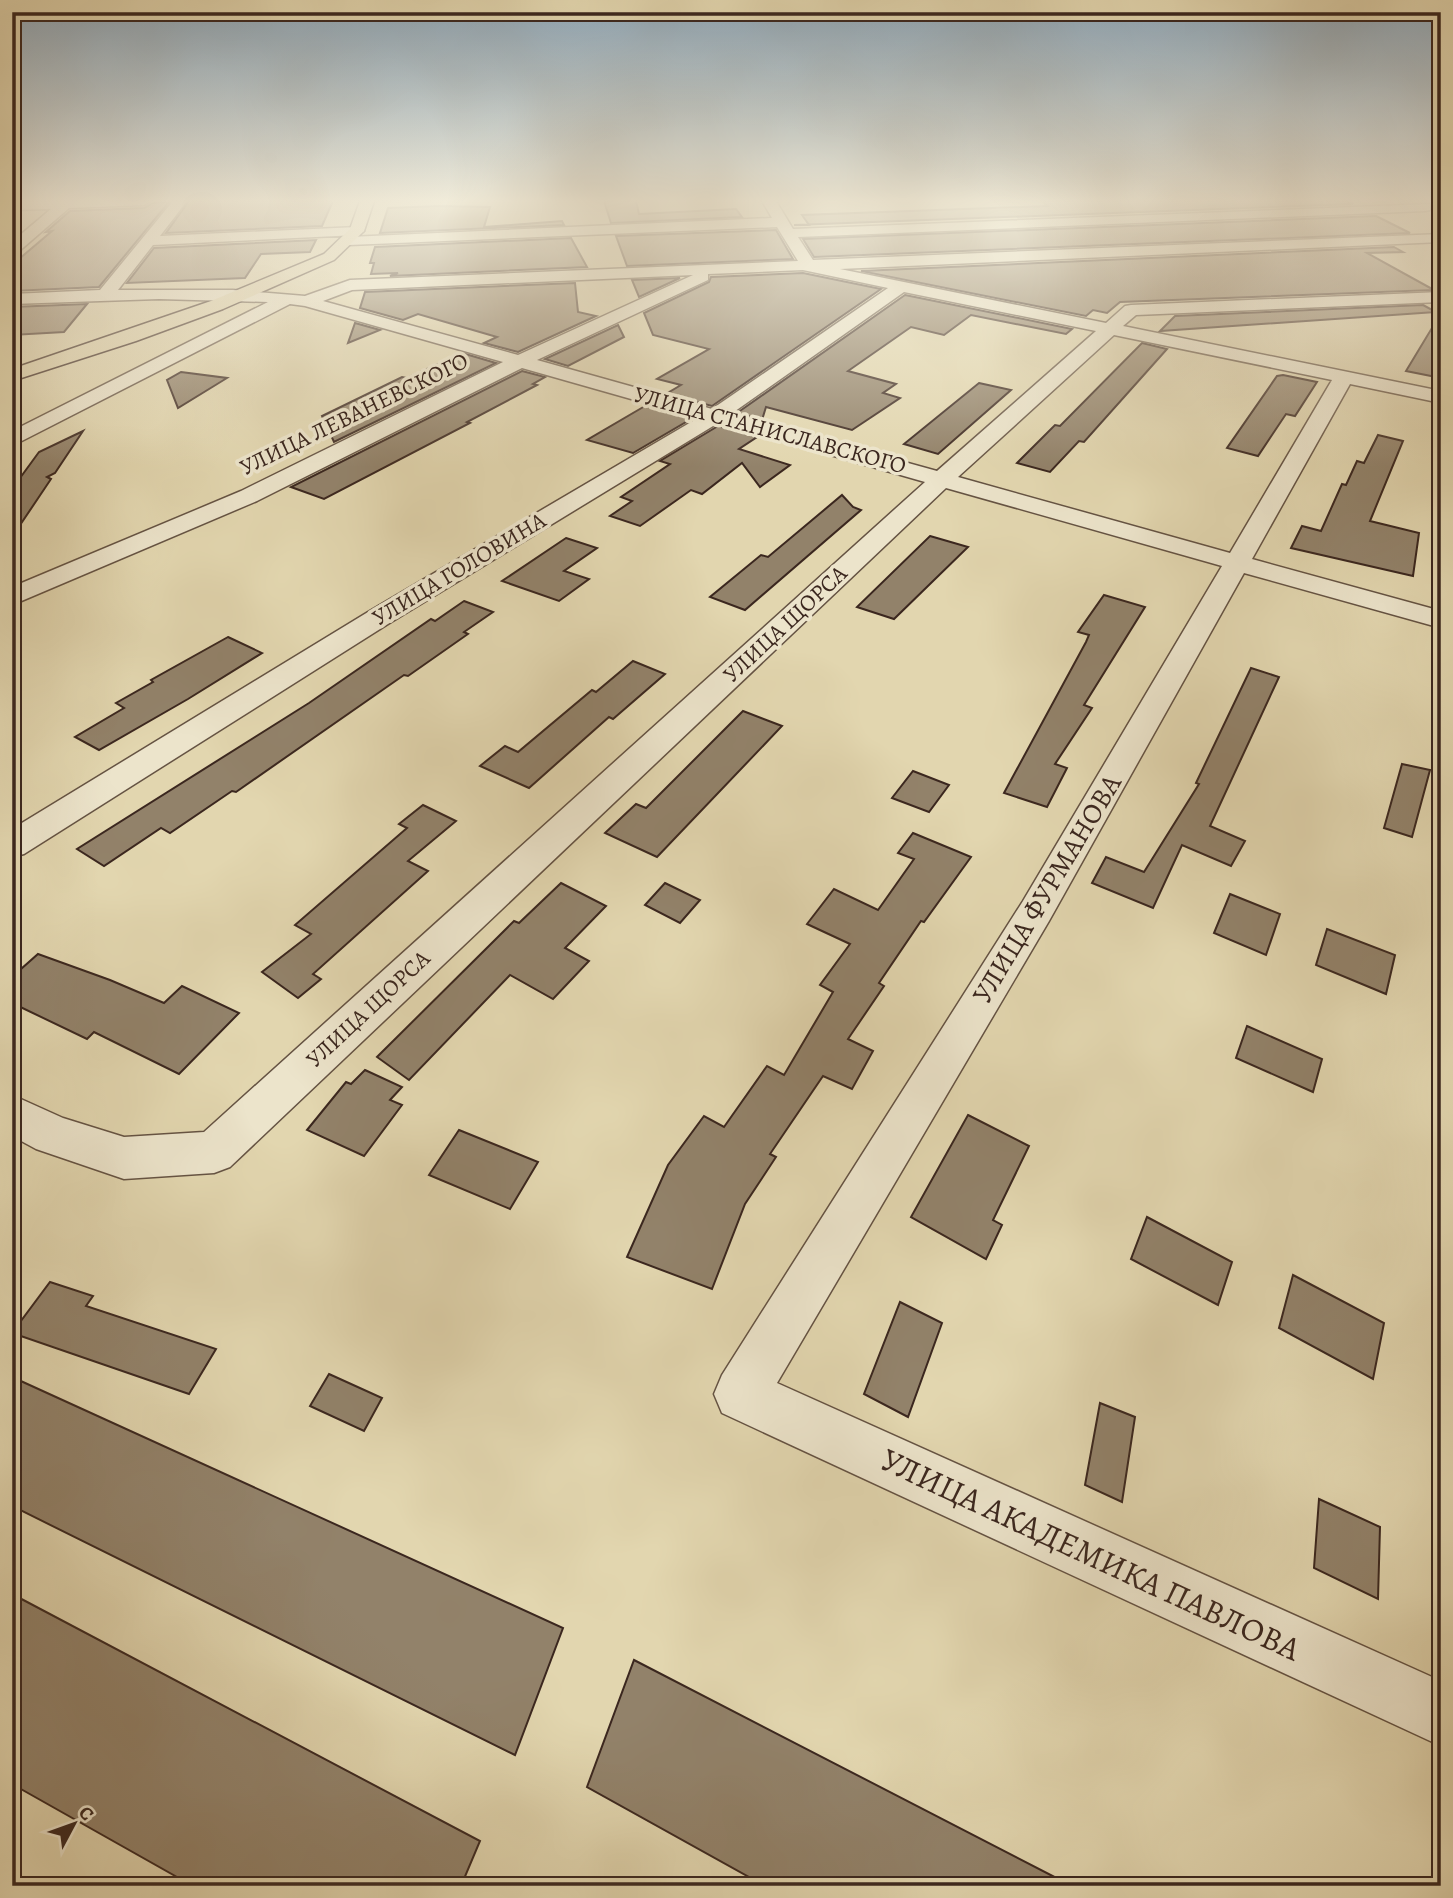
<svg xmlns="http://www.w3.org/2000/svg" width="1453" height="1898" font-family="Alegreya,serif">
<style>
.building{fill:#92826a;stroke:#3b271f;stroke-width:2}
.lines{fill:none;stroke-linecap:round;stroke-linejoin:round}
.minor-casing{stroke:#655343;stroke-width:3}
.major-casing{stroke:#3b271f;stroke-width:3}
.minor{fill:#ece4cb;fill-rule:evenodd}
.major{fill:#e2d6af;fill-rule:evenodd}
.labels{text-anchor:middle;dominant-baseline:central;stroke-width:7;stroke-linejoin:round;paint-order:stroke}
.far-street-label{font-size:23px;fill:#3b271f;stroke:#ece4cb}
.street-label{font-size:28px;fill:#3b271f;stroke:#ece4cb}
.near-street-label{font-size:33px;fill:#3b271f;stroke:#ece4cb}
</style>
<rect width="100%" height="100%" fill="#e2d6af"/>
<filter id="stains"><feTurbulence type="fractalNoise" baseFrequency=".00286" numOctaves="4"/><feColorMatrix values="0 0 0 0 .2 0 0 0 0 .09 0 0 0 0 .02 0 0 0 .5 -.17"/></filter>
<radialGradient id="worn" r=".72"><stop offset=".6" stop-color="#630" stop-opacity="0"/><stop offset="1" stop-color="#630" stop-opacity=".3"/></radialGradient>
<g class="building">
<polygon points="189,201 333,201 322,226 166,233"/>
<polygon points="604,201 636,201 639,214 736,209 742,217 611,223"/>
<polygon points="1042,201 1346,201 1353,204 794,225 809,225 802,215 1048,206"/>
<polygon points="169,202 99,287 12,291 12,265 52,231 46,232 70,211 144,208 153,203"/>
<polygon points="439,206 490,207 484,227 562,221 564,225 380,233 388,208"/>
<polygon points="1376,216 1410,233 814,257 803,239"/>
<polygon points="776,230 793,259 627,266 616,236"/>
<polygon points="571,238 587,267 390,276 398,273 371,274 374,263 370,263 375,247"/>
<polygon points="316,240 310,252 261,254 245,278 127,283 154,248"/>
<polygon points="1394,247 1403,252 1367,253 1434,290 1120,302 1107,313 1093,310 1086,316 861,271"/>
<polygon points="803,273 881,289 712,406 666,394 681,385 657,379 709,349 653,335 644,313 709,282 711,277"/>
<polygon points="680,278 639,297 632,280"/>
<polygon points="575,283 578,312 596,316 518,352 484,343 497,337 418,314 403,320 360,308 365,292"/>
<polygon points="905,295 1072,329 1066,334 971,315 944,335 911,327 848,371 896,384 883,393 900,398 852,430 766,407 762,420 737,413"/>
<polygon points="87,304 64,332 12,335 12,307"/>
<polygon points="1423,305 1436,312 1160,331 1175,316"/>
<polygon points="1441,313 1441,378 1406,371"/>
<polygon points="355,323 380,330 348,343"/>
<polygon points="618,325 624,337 568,366 545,359"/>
<polygon points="1142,343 1167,349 1084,442 1079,441 1050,472 1017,463 1055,425 1060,426"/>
<polygon points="462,353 496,363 334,442 322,416 402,377 407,378"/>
<polygon points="522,371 545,377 533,384 537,385 467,422 470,423 324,499 291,487"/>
<polygon points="181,372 227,378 178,408 167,380"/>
<polygon points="1283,375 1317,382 1295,416 1286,414 1258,456 1227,448 1277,376"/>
<polygon points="979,383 1011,390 938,454 904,444"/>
<polygon points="645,406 691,419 633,453 587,440"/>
<polygon points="718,426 757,437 739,449 790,465 760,487 742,463 702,494 691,490 640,526 610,516 632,501 621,497 670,464 660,461"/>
<polygon points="83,431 55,473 47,477 51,479 12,537 12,489 39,452"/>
<polygon points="1378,435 1403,441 1370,521 1419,533 1413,576 1291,548 1302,526 1321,531 1342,484 1346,485 1357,461 1364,463"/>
<polygon points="842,495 853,507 861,510 745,610 710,597 761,555 768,557"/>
<polygon points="930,536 968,547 894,619 857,607"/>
<polygon points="566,538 597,548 564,571 589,579 559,601 502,581"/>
<polygon points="1104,595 1145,607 1084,705 1092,708 1055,764 1067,768 1047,807 1004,793 1086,642 1089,635 1078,632"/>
<polygon points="464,601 493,612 464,632 468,634 408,676 404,675 236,792 232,791 170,833 161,828 104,866 77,849 309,703 431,619 435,621"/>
<polygon points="228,637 262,653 188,699 99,750 75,737 124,708 116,703 153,682 151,680"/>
<polygon points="633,661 665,674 613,719 609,717 529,788 480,766 505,746 518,752 592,690 596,692"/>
<polygon points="1251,668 1279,677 1210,826 1245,841 1231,866 1182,845 1153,908 1092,883 1106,857 1144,872 1199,784 1196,783"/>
<polygon points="743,711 782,726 657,857 605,833 636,804 646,808"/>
<polygon points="1402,764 1430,770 1412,837 1384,828"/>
<polygon points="913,771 949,785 929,812 892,798"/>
<polygon points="423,805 456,821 408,861 428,871 313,974 321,979 298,998 262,972 311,934 295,925 407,828 399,824"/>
<polygon points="913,833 971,857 924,922 921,921 879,983 884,986 848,1039 873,1051 852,1089 823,1076 770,1154 776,1157 745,1204 712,1289 627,1257 668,1165 704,1116 724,1127 767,1066 784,1075 833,992 820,985 850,944 807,924 834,889 878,910 914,859 898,853"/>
<polygon points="561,883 606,906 565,948 589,961 553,999 510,975 409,1080 377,1057 514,921 519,923"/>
<polygon points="665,883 700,900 680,923 645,905"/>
<polygon points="1230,894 1280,914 1266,955 1214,933"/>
<polygon points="1327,929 1395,955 1386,994 1316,965"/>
<polygon points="38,954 110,980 164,1003 182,986 239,1013 179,1074 94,1032 87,1039 12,1003 12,977"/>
<polygon points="1247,1026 1322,1059 1313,1092 1236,1058"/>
<polygon points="365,1070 402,1087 390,1100 402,1105 364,1156 307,1130 346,1082 351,1084"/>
<polygon points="968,1115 1029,1146 993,1220 1002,1225 986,1259 911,1217"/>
<polygon points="459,1130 538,1162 510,1209 429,1175"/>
<polygon points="1147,1217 1232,1262 1218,1305 1131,1259"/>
<polygon points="1293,1275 1384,1323 1373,1379 1279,1328"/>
<polygon points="50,1282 93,1296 86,1306 216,1349 189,1394 12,1333"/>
<polygon points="900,1302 942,1323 908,1417 864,1394"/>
<polygon points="329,1374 382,1398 364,1431 310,1406"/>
<polygon points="12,1377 563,1628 515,1755 12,1506"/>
<polygon points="1100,1403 1135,1417 1122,1502 1085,1485"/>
<polygon points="1319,1499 1380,1527 1378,1599 1314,1568"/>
<polygon points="12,1594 480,1841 461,1886 193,1886 12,1784"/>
<polygon points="634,1660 1072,1886 765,1886 587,1787"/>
</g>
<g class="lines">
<g class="minor-casing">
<g id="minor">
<polygon points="151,201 144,205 69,208 17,253 12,255 12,242 51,209 12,210 12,202"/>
<path d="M 173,201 L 187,201 L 160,236 L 357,227 L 364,231 L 357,235 L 153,245 L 118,290 L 233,290 L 305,296 L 350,280 L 798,261 L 777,227 L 349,245 L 342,241 L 349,237 L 772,218 L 762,201 L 776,201 L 793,229 L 1430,204 L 1430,210 L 1425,211 L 798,237 L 813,260 L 1441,234 L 1441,242 L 840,269 L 1106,323 L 1125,306 L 1131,305 L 1441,292 L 1441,302 L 1136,315 L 1123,326 L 1441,391 L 1441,403 L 1350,384 L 1252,559 L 1441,611 L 1441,628 L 1244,573 L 1049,921 L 777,1383 L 1441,1681 L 1441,1746 L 722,1413 L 714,1394 L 722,1375 L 1023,901 L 1222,566 L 946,488 L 230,1167 L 214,1173 L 124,1179 L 36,1149 L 12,1136 L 12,1095 L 63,1118 L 124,1137 L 204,1132 L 925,482 L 718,423 L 388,624 L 24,854 L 12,857 L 12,829 L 368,612 L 698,418 L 522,368 L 257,501 L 12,605 L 12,587 L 241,491 L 503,362 L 305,306 L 290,304 L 12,446 L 12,431 L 268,302 L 159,299 L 12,304 L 12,294 L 100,290 ZM 803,270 L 888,288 L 712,409 L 537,360 L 708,280 L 708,274 ZM 693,275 L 518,355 L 323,301 L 352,290 ZM 904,292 L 1096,331 L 937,471 L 731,414 ZM 1114,335 L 1332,380 L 1230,553 L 958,477 Z"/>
</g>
</g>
<g class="major-casing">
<polygon id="major" points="360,201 374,201 364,231 334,260 223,309 136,341 12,381 12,369 211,301 324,254 350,229"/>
</g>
<use href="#minor" class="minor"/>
<use href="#major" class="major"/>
</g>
<linearGradient id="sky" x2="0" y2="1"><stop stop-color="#8faabe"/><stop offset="0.43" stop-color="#f2eddb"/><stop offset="1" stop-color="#f2eddb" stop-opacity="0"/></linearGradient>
<rect width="1453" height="467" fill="url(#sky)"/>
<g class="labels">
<g class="far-street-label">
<text transform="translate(354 414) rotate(-26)">УЛИЦА ЛЕВАНЕВСКОГО</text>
<text transform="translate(770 430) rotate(15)">УЛИЦА СТАНИСЛАВСКОГО</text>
<text transform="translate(459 569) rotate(-31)">УЛИЦА ГОЛОВИНА</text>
<text transform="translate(785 624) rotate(-43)">УЛИЦА ЩОРСА</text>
<text transform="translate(368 1009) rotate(-43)">УЛИЦА ЩОРСА</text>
</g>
<g class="street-label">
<text transform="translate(1047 889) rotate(-59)">УЛИЦА ФУРМАНОВА</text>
</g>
<g class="near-street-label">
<text transform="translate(1091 1554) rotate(25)">УЛИЦА АКАДЕМИКА ПАВЛОВА</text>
</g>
</g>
<rect width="1453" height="1898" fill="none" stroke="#e2d6af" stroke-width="42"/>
<rect x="14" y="14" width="1425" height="1870" fill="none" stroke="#3b271f" stroke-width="3.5"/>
<rect x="21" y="21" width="1411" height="1856" fill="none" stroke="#3b271f" stroke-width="2"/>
<g transform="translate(74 1824) rotate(49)" stroke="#ece4cb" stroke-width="5" paint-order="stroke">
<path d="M0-5L12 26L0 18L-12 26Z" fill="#3b271f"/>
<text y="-10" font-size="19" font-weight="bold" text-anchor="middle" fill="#3b271f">С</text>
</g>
<rect width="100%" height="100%" filter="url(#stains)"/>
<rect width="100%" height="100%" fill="url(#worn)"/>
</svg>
